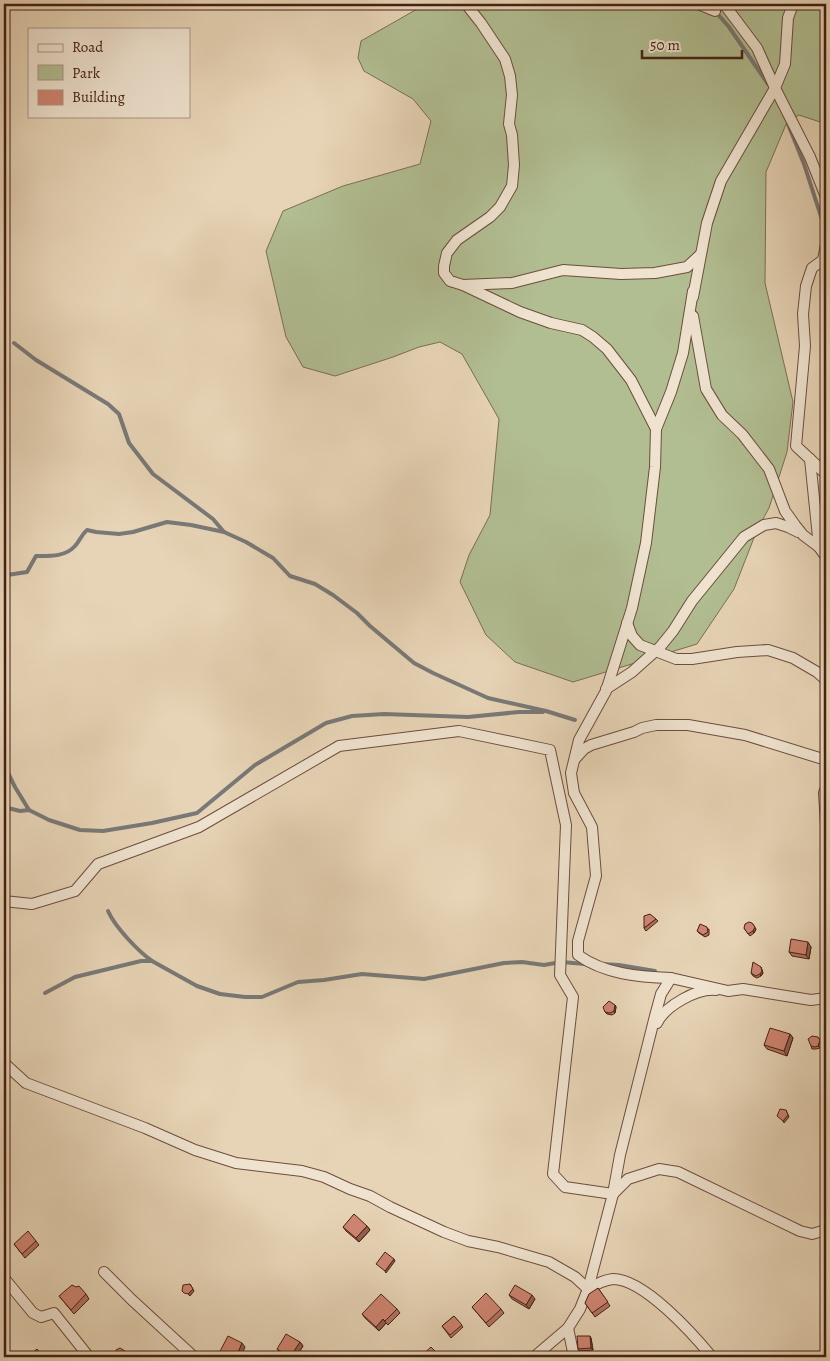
<svg xmlns="http://www.w3.org/2000/svg" width="830" height="1361" font-family="Alegreya,serif">
<style>
.green{fill:#b1be92;stroke:#7a6f52}
.lines{fill:none;stroke-linecap:round;stroke-linejoin:round}
.stream{stroke:#797977;stroke-width:4}
.minor-casing{stroke:#6d4d3c;stroke-width:12}
.minor{stroke:#efe3d0;stroke-width:10}
.wall{fill:#b37262;stroke:#442013}
.shaded-wall{fill:#925d50;stroke:#442013}
.building{fill:#d08572;stroke:#442013}
</style>
<rect width="100%" height="100%" fill="#e7d4b6"/>
<filter id="stains"><feTurbulence type="fractalNoise" baseFrequency=".004" numOctaves="4"/><feColorMatrix values="0 0 0 0 .2 0 0 0 0 .09 0 0 0 0 .02 0 0 0 .5 -.17"/></filter>
<radialGradient id="worn" r=".72"><stop offset=".6" stop-color="#630" stop-opacity="0"/><stop offset="1" stop-color="#630" stop-opacity=".3"/></radialGradient>
<polygon class="green" points="426,4 826,4 826,124 799,115 787,122 766,172 765,283 793,402 787,452 769,508 757,530 734,589 697,644 573,682 515,662 486,635 460,582 469,555 490,515 499,419 462,354 440,342 419,347 393,357 335,376 303,367 286,337 266,251 283,211 343,186 420,164 431,121 413,99 364,71 358,58 361,41"/>
<g class="lines">
<g class="stream">
<polyline points="715,11 729,27 768,84"/>
<polyline points="788,124 804,164 826,232"/>
<polyline points="14,343 36,360 108,404 119,414 129,443 153,474 213,519 224,532"/>
<path d="M 4,573 L 7,575 L 27,572 L 36,556 C 50,556 65,557 75,546 C 80,541 81,535 87,530 L 96,532 L 119,534 L 133,532 L 167,522 L 191,525 L 224,532 L 246,542 L 273,558 L 290,576 L 315,584 L 333,595 L 357,613 L 370,626 L 414,663 L 433,673 L 488,698 L 546,711 L 575,720"/>
<polyline points="4,765 15,787 29,810"/>
<polyline points="4,807 20,811 29,810 49,820 80,830 103,831 152,823 197,813 255,765 326,723 352,716 384,714 468,717 519,712 543,712"/>
<path d="M 108,911 C 115,927 138,951 152,961"/>
<polyline points="602,964 619,965 655,971"/>
<polyline points="45,993 75,977 141,961 152,961 197,986 220,994 245,997 262,997 298,982 324,980 362,974 424,979 504,963 522,962 544,965 561,962 585,964"/>
</g>
<g class="minor-casing">
<g id="minor">
<polyline points="698,4 715,11"/>
<polyline points="724,4 757,48 775,88 810,157 826,197"/>
<polyline points="826,244 823,260 812,268 806,286 803,314 805,346 796,446 826,474"/>
<polyline points="463,285 450,281 444,273 444,266 447,253 457,240 490,217 500,207 512,186 514,165 512,135 509,124 512,95 510,76 505,59 481,23 466,4"/>
<polyline points="693,297 707,223 721,181 775,88 785,64 788,18 793,4"/>
<polyline points="693,316 706,389 722,415 742,434 769,469 785,511 795,525 803,535 819,547 826,557"/>
<polyline points="656,429 631,380 607,349 593,337 582,330 551,323 520,312 463,285 512,283 563,270 621,274 655,273 687,267 700,255"/>
<polyline points="810,459 819,547"/>
<polyline points="627,623 632,636 640,645 676,659 692,659 737,652 768,650 793,658 817,672 826,680"/>
<polyline points="606,689 632,672 660,647 673,631 692,601 744,537 764,525 776,523 788,527 798,532"/>
<polyline points="575,759 584,749 591,745 634,732 642,728 656,725 688,725 745,735 826,760"/>
<polyline points="826,788 824,793 826,824"/>
<polyline points="4,901 32,904 75,891 98,864 199,827 339,746 459,731 550,750 566,825 560,975 573,997 553,1174 565,1187 613,1194"/>
<path d="M 671,978 C 639,977 604,974 578,955 L 578,941 L 596,876 L 592,827 L 574,793 L 571,773 L 579,740 L 606,691 L 632,608 L 646,543 L 655,467 L 656,429 L 671,392 L 683,353 L 693,291"/>
<path d="M 657,1023 C 665,1006 697,988 716,990"/>
<path d="M 4,1063 L 26,1083 L 145,1128 L 195,1150 L 236,1163 L 302,1171 L 324,1177 L 350,1189 L 370,1196 L 390,1207 L 444,1232 L 468,1241 L 498,1247 L 549,1262 L 575,1277 L 588,1289 C 596,1284 603,1280 613,1279 C 644,1279 693,1334 712,1357"/>
<polyline points="613,1194 628,1179 659,1169 678,1172 800,1231 812,1234 826,1230"/>
<polyline points="104,1272 132,1300 194,1357"/>
<polyline points="4,1278 33,1313 41,1317 54,1313 89,1357"/>
<polyline points="568,1328 574,1357"/>
<polyline points="534,1357 568,1328 580,1309 588,1289 613,1194 620,1155 655,1016 661,994 671,978 728,991 743,989 811,1000 826,998"/>
</g>
</g>
<use href="#minor" class="minor"/>
</g>
<g class="wall">
<polygon points="656,919 658,921 646,931 644,928"/>
<polygon points="744,928 756,929 754,933 750,936"/>
<polygon points="709,929 709,935 705,937 699,933 697,931"/>
<polygon points="811,947 809,959 792,956 789,952"/>
<polygon points="761,967 763,973 761,976 757,978 753,976 751,973"/>
<polygon points="615,1005 616,1007 615,1013 612,1015 607,1014 605,1012"/>
<polygon points="790,1034 793,1038 787,1056 767,1049 764,1045"/>
<polygon points="818,1037 822,1042 820,1048 816,1049 812,1049 811,1046"/>
<polygon points="367,1226 370,1230 359,1242 346,1231 343,1227"/>
<polygon points="36,1241 39,1245 25,1258 14,1244"/>
<polygon points="598,1288 610,1306 595,1317 585,1303"/>
<polygon points="86,1294 89,1299 74,1314 59,1296"/>
<polygon points="509,1295 535,1299 529,1309 512,1299"/>
<polygon points="472,1307 501,1309 504,1313 489,1327"/>
<polygon points="397,1309 400,1313 388,1325 386,1323 379,1331 365,1318 362,1314"/>
<polygon points="454,1316 463,1327 451,1338 442,1326"/>
<polygon points="591,1338 593,1350 580,1351 578,1349"/>
<polygon points="300,1342 303,1346 296,1357 286,1357 280,1353 277,1349"/>
</g>
<g class="shaded-wall">
<polygon points="752,923 756,929 754,933 753,931"/>
<polygon points="808,942 811,947 809,959 806,955"/>
<polygon points="761,967 763,973 761,976 760,974"/>
<polygon points="615,1005 616,1007 615,1013 614,1011"/>
<polygon points="790,1034 793,1038 787,1056 784,1051"/>
<polygon points="820,1040 822,1042 820,1048 818,1046"/>
<polygon points="786,1110 789,1117 784,1123 783,1121"/>
<polygon points="367,1226 370,1230 359,1242 356,1238"/>
<polygon points="394,1259 395,1261 386,1273 385,1271"/>
<polygon points="190,1284 194,1291 190,1296 188,1294"/>
<polygon points="532,1295 535,1299 529,1309 526,1305"/>
<polygon points="383,1319 386,1323 379,1331 376,1327"/>
<polygon points="590,1336 591,1338 593,1350 591,1348"/>
<polygon points="300,1342 303,1346 296,1357 290,1357"/>
<polygon points="242,1343 245,1347 241,1357 236,1357"/>
</g>
<g class="building">
<polygon points="650,914 656,919 644,928 644,916"/>
<polygon points="749,922 752,923 755,927 753,931 748,934 744,928 745,924"/>
<polygon points="700,924 707,927 708,932 703,935 697,931"/>
<polygon points="791,939 808,942 806,955 789,952"/>
<polygon points="753,962 761,967 762,971 760,974 756,976 751,973"/>
<polygon points="609,1001 615,1005 614,1011 610,1013 605,1012 603,1007"/>
<polygon points="770,1028 790,1034 784,1051 764,1045"/>
<polygon points="812,1036 818,1037 820,1040 818,1046 815,1047 811,1046 808,1039"/>
<polygon points="780,1109 786,1110 788,1115 783,1121 777,1116"/>
<polygon points="354,1214 367,1226 356,1238 343,1227"/>
<polygon points="28,1231 36,1241 22,1254 14,1244"/>
<polygon points="385,1252 394,1259 385,1271 376,1264"/>
<polygon points="190,1284 193,1289 188,1294 184,1293 182,1291 183,1285"/>
<polygon points="72,1285 76,1287 79,1286 86,1294 71,1310 59,1296"/>
<polygon points="515,1285 532,1295 526,1305 509,1295"/>
<polygon points="598,1288 608,1302 592,1313 585,1303 589,1294"/>
<polygon points="486,1293 501,1309 486,1323 472,1307"/>
<polygon points="381,1294 397,1309 385,1321 383,1319 376,1327 362,1314"/>
<polygon points="454,1316 462,1325 450,1335 442,1326"/>
<polygon points="286,1334 300,1342 290,1357 277,1349"/>
<polygon points="228,1336 242,1343 236,1357 217,1357"/>
<polygon points="577,1336 590,1336 591,1348 578,1349"/>
<polygon points="431,1347 441,1357 420,1357"/>
<polygon points="120,1348 125,1351 125,1356 124,1357 118,1357 115,1354 116,1350"/>
<polygon points="37,1349 44,1357 27,1357"/>
<polygon points="4,1350 10,1356 9,1357 4,1357"/>
</g>
<rect width="830" height="1361" fill="none" stroke="#e7d4b6" stroke-width="20"/>
<rect x="5" y="5" width="820" height="1351" fill="none" stroke="#442013" stroke-width="2.5"/>
<rect x="10" y="10" width="810" height="1341" fill="none" stroke="#442013"/>
<rect x="28" y="28" width="162" height="90" fill="#efe3d0" stroke="#ab9584"/>
<rect x="38" y="44" width="25" height="8" fill="#efe3d0" stroke="#ab9584"/>
<text x="72" y="52" font-size="15" fill="#442013">Road</text>
<rect x="38" y="65" width="25" height="15" fill="#b1be92" stroke="#ab9584"/>
<text x="72" y="78" font-size="15" fill="#442013">Park</text>
<rect x="38" y="90" width="25" height="15" fill="#d08572" stroke="#ab9584"/>
<text x="72" y="102" font-size="15" fill="#442013">Building</text>
<path d="M642 50v8h100v-8" fill="none" stroke="#442013" stroke-width="2.5"/>
<text x="650" y="50" font-size="15" fill="#442013" stroke="#efe3d0" stroke-width="4" paint-order="stroke">50 m</text>
<rect width="100%" height="100%" filter="url(#stains)"/>
<rect width="100%" height="100%" fill="url(#worn)"/>
</svg>
